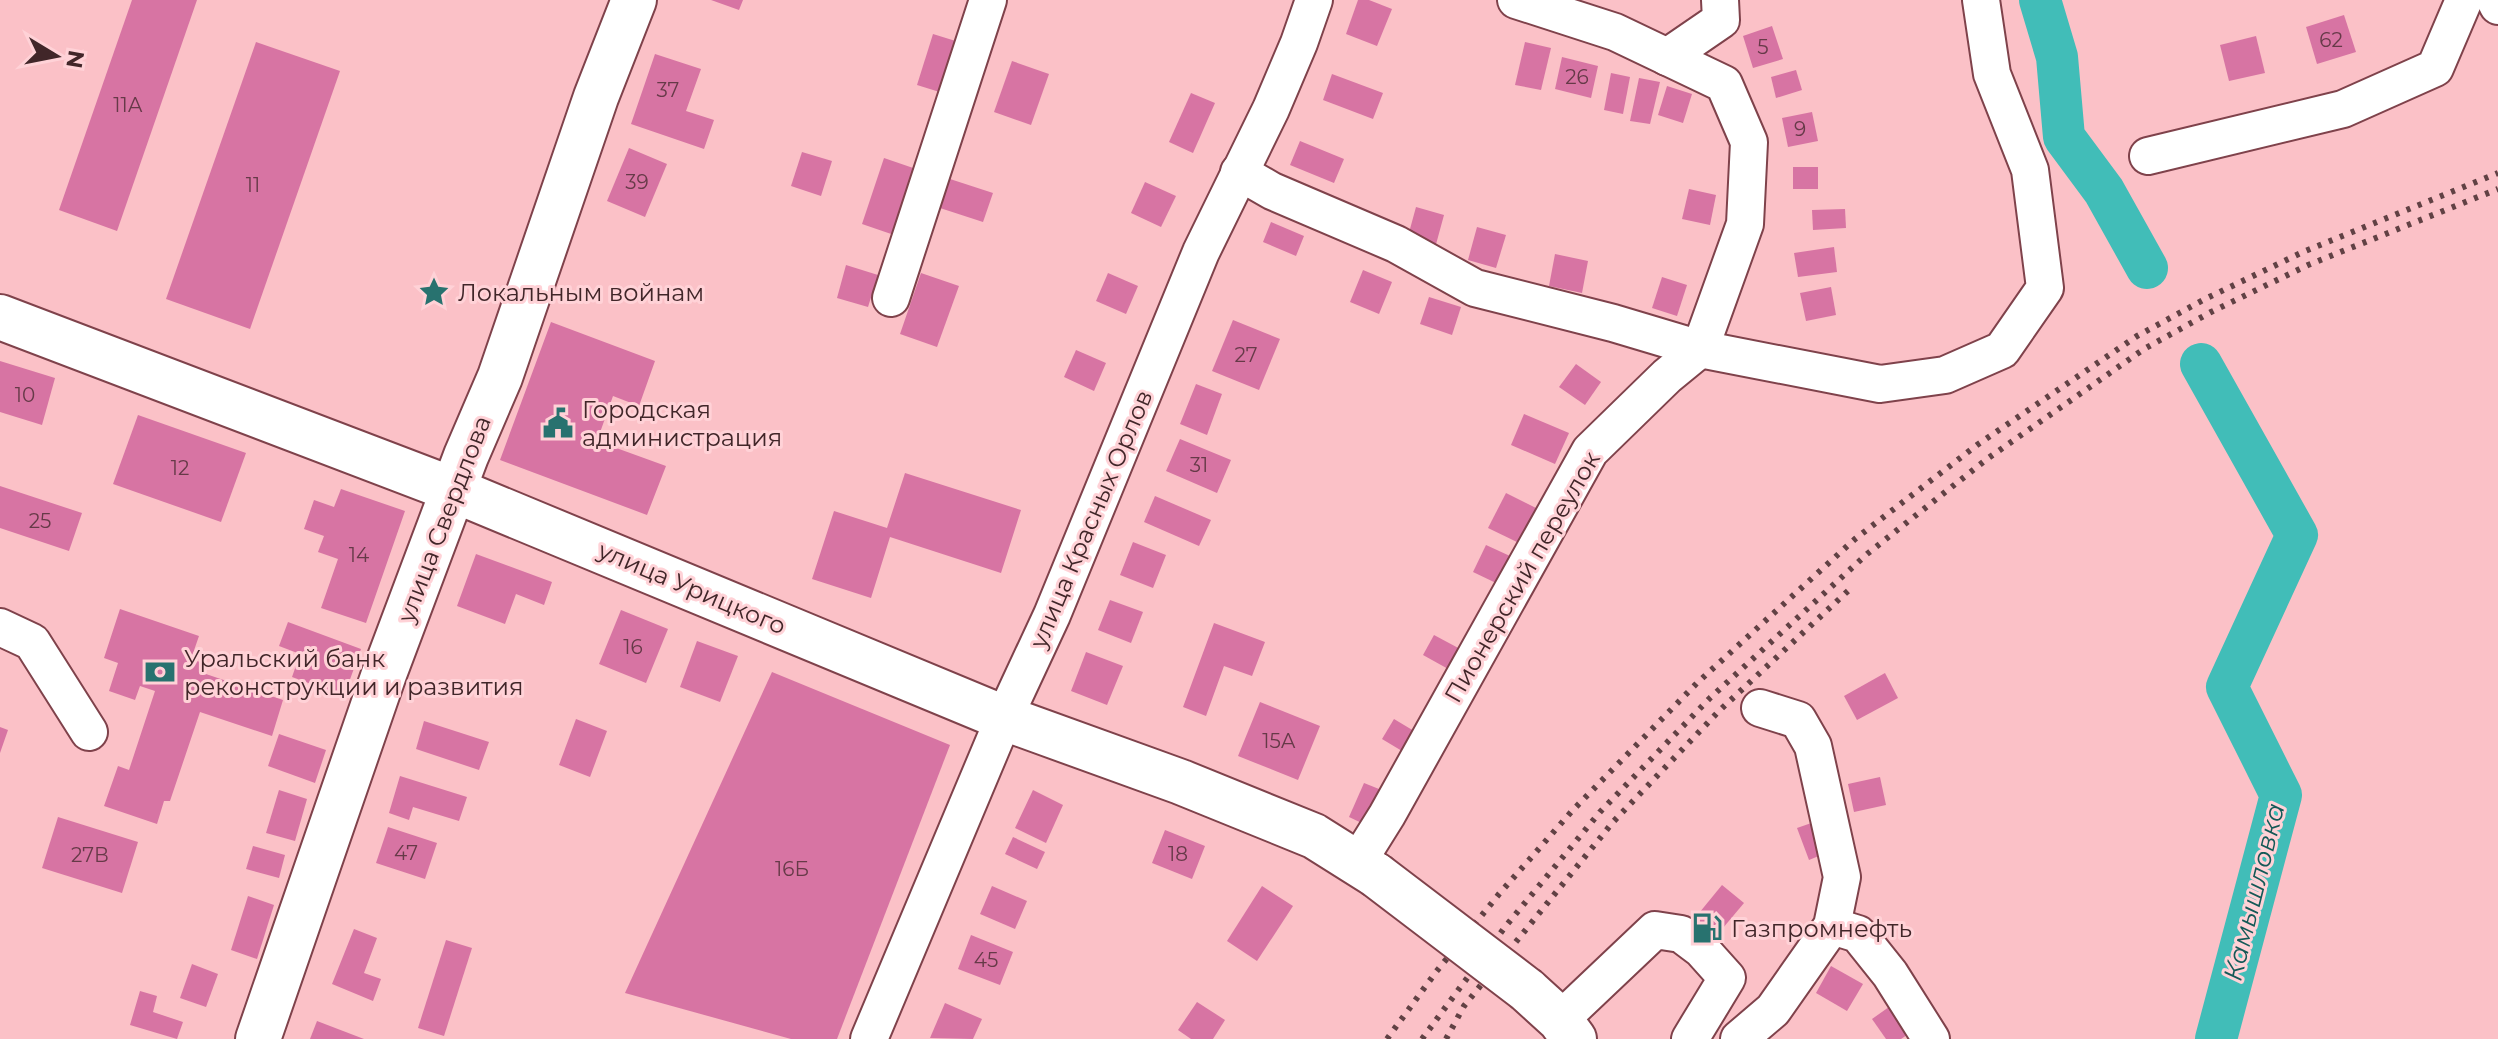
<svg xmlns="http://www.w3.org/2000/svg" width="2498" height="1039" font-family="Montserrat,sans-serif">
<style>
.lines{fill:none;stroke-linecap:round;stroke-linejoin:round}
.river{stroke:#41bdb8;stroke-width:42}
.building{fill:#d774a3}
.minor-casing{stroke:#7f424b;stroke-width:40}
.major-casing{stroke:#7f424b;stroke-width:48}
.minor{stroke:#fff;stroke-width:36}
.major{stroke:#fff;stroke-width:44}
.rail{stroke:#614144;stroke-width:6;stroke-dasharray:4 8;stroke-linecap:butt}
.major-bridge-casing{stroke:#7f424b;stroke-width:48;stroke-linecap:butt}
.major-bridge{stroke:#fff;stroke-width:44}
.labels{text-anchor:middle;dominant-baseline:central;stroke-width:6;stroke-linejoin:round;paint-order:stroke}
.number-label{font-size:20px;fill:#663a48}
.poi-label{font-size:24px;fill:#412629;stroke:#ffd2d7;text-anchor:start}
.street-label{font-size:24px;fill:#412629;stroke:#ffd2d7}
.water-label{font-size:26px;font-style:italic;fill:#145957;stroke:#ffd2d7}
</style>
<rect width="100%" height="100%" fill="#fbc1c7"/>
<g class="lines">
<g class="river">
<polyline points="2040,0 2057,57 2064,137 2104,191 2147,268"/>
<polyline points="2201,364 2297,535 2227,687 2281,795 2216,1039"/>
</g>
</g>
<g class="building">
<polygon points="132,0 197,0 117,231 59,210"/>
<polygon points="711,0 743,0 739,10"/>
<polygon points="1358,0 1369,0 1392,9 1377,46 1346,34"/>
<polygon points="2344,15 2356,52 2317,64 2306,27"/>
<polygon points="1772,26 1783,59 1753,68 1743,36"/>
<polygon points="933,34 962,43 946,94 917,85"/>
<polygon points="2256,36 2265,73 2229,81 2220,45"/>
<polygon points="256,42 340,71 250,329 166,299"/>
<polygon points="1525,42 1551,48 1541,90 1515,85"/>
<polygon points="655,54 701,69 686,111 714,120 704,149 631,124"/>
<polygon points="1562,57 1598,66 1591,98 1555,89"/>
<polygon points="1012,61 1049,74 1031,125 994,112"/>
<polygon points="1796,70 1802,90 1776,98 1771,77"/>
<polygon points="1611,73 1630,77 1623,114 1604,110"/>
<polygon points="1332,74 1383,93 1373,119 1323,100"/>
<polygon points="1639,78 1660,82 1650,124 1630,121"/>
<polygon points="1667,86 1692,94 1683,123 1658,115"/>
<polygon points="1191,93 1215,103 1193,153 1169,142"/>
<polygon points="1812,112 1818,141 1788,147 1782,118"/>
<polygon points="1300,141 1344,159 1334,183 1290,165"/>
<polygon points="629,148 667,164 645,217 607,201"/>
<polygon points="802,152 832,161 821,196 791,186"/>
<polygon points="884,158 919,170 897,236 862,224"/>
<rect x="1793" y="167" width="25" height="22"/>
<polygon points="950,179 993,193 983,222 940,208"/>
<polygon points="1145,182 1176,196 1161,227 1131,213"/>
<polygon points="1689,189 1716,195 1710,225 1682,219"/>
<polygon points="1416,207 1444,215 1435,248 1407,240"/>
<polygon points="1845,209 1846,228 1813,230 1812,210"/>
<polygon points="1271,222 1304,236 1296,256 1263,242"/>
<polygon points="1477,227 1506,235 1496,268 1468,260"/>
<polygon points="1834,247 1837,272 1798,277 1794,253"/>
<polygon points="1555,254 1588,261 1582,293 1549,286"/>
<polygon points="846,265 878,275 868,307 837,298"/>
<polygon points="1363,270 1392,282 1379,314 1350,302"/>
<polygon points="921,273 959,286 937,347 900,334"/>
<polygon points="1108,273 1138,286 1126,314 1096,301"/>
<polygon points="1662,277 1687,285 1677,316 1652,308"/>
<polygon points="1831,287 1836,315 1806,321 1800,293"/>
<polygon points="1429,297 1461,307 1452,335 1420,324"/>
<polygon points="1233,320 1280,339 1259,390 1212,371"/>
<polygon points="551,322 655,361 639,406 613,396 597,441 666,466 647,515 500,460"/>
<polygon points="1076,350 1106,363 1094,391 1064,377"/>
<polygon points="0,361 55,378 42,425 0,412"/>
<polygon points="1576,364 1601,382 1585,405 1559,387"/>
<polygon points="1196,384 1222,394 1207,435 1180,424"/>
<polygon points="1524,414 1569,433 1555,464 1511,445"/>
<polygon points="138,415 246,453 221,522 113,484"/>
<polygon points="1180,439 1231,460 1217,493 1166,471"/>
<polygon points="905,473 1021,510 1001,573 890,537 871,598 812,579 834,511 887,528"/>
<polygon points="0,486 82,513 69,551 0,528"/>
<polygon points="341,489 405,511 366,623 321,608 338,559 318,552 324,536 304,529 314,500 334,507"/>
<polygon points="1506,493 1536,508 1519,543 1488,528"/>
<polygon points="1155,496 1211,520 1199,546 1144,522"/>
<polygon points="1133,542 1166,555 1153,588 1120,575"/>
<polygon points="1486,545 1510,556 1496,583 1473,572"/>
<polygon points="476,554 552,582 544,605 516,594 505,624 457,606"/>
<polygon points="1110,600 1143,612 1131,643 1098,630"/>
<polygon points="120,609 199,636 191,659 206,664 203,673 283,700 272,736 200,712 170,801 164,801 157,824 104,806 118,766 129,770 155,691 140,686 135,700 109,691 118,663 104,658"/>
<polygon points="621,610 668,629 646,683 599,664"/>
<polygon points="288,622 361,649 344,696 292,677 300,654 279,646"/>
<polygon points="1214,623 1265,642 1252,676 1224,666 1206,716 1183,707"/>
<polygon points="1434,635 1462,650 1450,670 1423,655"/>
<polygon points="697,641 738,656 720,702 680,687"/>
<polygon points="1086,652 1123,666 1107,705 1071,691"/>
<polygon points="772,672 950,745 837,1039 791,1039 625,993"/>
<polygon points="1885,673 1898,698 1857,720 1844,696"/>
<polygon points="1260,702 1320,726 1298,780 1238,756"/>
<polygon points="576,719 607,731 590,777 559,765"/>
<polygon points="1394,719 1419,734 1407,754 1382,739"/>
<polygon points="424,721 489,742 479,770 416,749"/>
<polygon points="0,727 8,730 0,753"/>
<polygon points="279,734 326,750 315,783 268,766"/>
<polygon points="400,776 467,797 459,821 413,807 409,820 389,813"/>
<polygon points="1880,777 1886,805 1854,812 1848,784"/>
<polygon points="1364,783 1384,791 1368,826 1349,817"/>
<polygon points="279,790 307,799 295,841 266,833"/>
<polygon points="1033,790 1063,805 1046,843 1015,828"/>
<polygon points="58,817 138,842 122,893 42,868"/>
<polygon points="1820,820 1831,851 1809,860 1797,828"/>
<polygon points="388,827 437,843 425,879 376,863"/>
<polygon points="1165,830 1205,846 1192,879 1152,863"/>
<polygon points="1013,837 1045,852 1037,869 1005,854"/>
<polygon points="253,846 285,855 279,878 246,869"/>
<polygon points="1722,885 1744,903 1707,947 1686,929"/>
<polygon points="992,886 1027,901 1015,929 980,914"/>
<polygon points="1262,886 1293,906 1257,961 1227,941"/>
<polygon points="248,896 274,905 257,959 231,950"/>
<polygon points="354,929 377,938 364,973 381,979 373,1001 332,984"/>
<polygon points="971,935 1013,952 1000,985 958,969"/>
<polygon points="446,940 472,948 444,1036 418,1028"/>
<polygon points="192,964 218,974 206,1007 180,998"/>
<polygon points="1831,966 1863,984 1847,1011 1816,993"/>
<polygon points="140,991 157,996 153,1012 183,1022 177,1039 130,1025"/>
<polygon points="1197,1002 1225,1020 1213,1039 1191,1039 1178,1030"/>
<polygon points="1896,1002 1916,1029 1901,1039 1886,1039 1872,1019"/>
<polygon points="945,1003 982,1019 973,1039 930,1038"/>
<polygon points="317,1021 364,1039 310,1039"/>
</g>
<g class="lines">
<g class="minor-casing">
<g id="minor">
<polyline points="2495,0 2498,6"/>
<polyline points="1667,57 1721,20 1720,0"/>
<polyline points="2148,156 2343,109 2435,68 2464,0"/>
<polyline points="1239,172 1272,191 1396,244 1475,288 1613,323 1700,349 1880,384 1945,375 2002,350 2045,288 2030,170 1992,74 1981,0"/>
<polyline points="891,298 988,0"/>
<polyline points="0,627 32,642 89,732"/>
<polyline points="1357,863 1387,815 1590,451 1667,376 1700,349 1745,224 1749,142 1724,84 1615,32 1516,0"/>
<polyline points="1832,926 1858,934 1890,974 1931,1039"/>
<polyline points="1560,1020 1655,930 1681,934 1701,949 1727,978 1690,1039"/>
<polyline points="869,1039 1004,718 1052,615 1201,252 1271,109 1299,43 1314,0"/>
<polyline points="1739,1039 1773,1010 1832,926 1842,877 1813,746 1798,720 1760,708"/>
</g>
</g>
<g class="major-casing">
<g id="major">
<polyline points="0,317 454,490 1004,718 1181,782 1314,836 1376,875"/>
<polyline points="1527,990 1560,1020 1574,1039"/>
<polyline points="258,1039 384,674 466,456 500,377 596,97 634,0"/>
</g>
</g>
<use href="#minor" class="minor"/>
<use href="#major" class="major"/>
<g class="rail">
<polyline points="1387,1039 1436,972 1499,894 1572,811 1697,683 1855,539 1977,445 2137,336 2205,299 2303,252 2498,173"/>
<polyline points="1422,1039 1505,927 1600,812 1710,698 1867,554 1987,459 2144,349 2211,312 2308,265 2498,189"/>
<polyline points="1446,1039 1464,1006 1613,822 1720,710 1850,589"/>
</g>
<g class="major-bridge-casing">
<polyline id="major-bridge" points="1376,875 1527,990"/>
</g>
<use href="#major-bridge" class="major-bridge"/>
</g>
<defs>
<g id="sight-bare" transform="scale(2.4)"><path d="M0-6L1.8-2.2L6-1.7L2.9 1.2L3.7 5.4L0 3.3L-3.7 5.4L-2.9 1.2L-6-1.7L-1.8-2.2Z" fill="#28726f" stroke="#ffd2d7" stroke-width="2.5" paint-order="stroke"/></g>
<g id="civic-bare" transform="scale(2.4)"><path d="M-.6-6.5H3V-4.5H.6V-3L4-1V1h2V6H-6V1h2V-1L-.6-3ZM-1.2 2.5V6h2.4V2.5Z" fill="#28726f" stroke="#ffd2d7" stroke-width="2.5" paint-order="stroke"/></g>
<g id="bank-bare" transform="scale(2.4)"><path d="M-6-4H6V4H-6ZM0-2.3a2.3 2.3 0 1 0 0 4.6a2.3 2.3 0 1 0 0-4.6Z" fill="#28726f" stroke="#ffd2d7" stroke-width="2.5" paint-order="stroke"/></g>
<g id="fuel-bare" transform="scale(2.4)"><path d="M-5.5-6h7V0h2V4h1.3V-2.5L3-4.5l.8-.8L6-3V5H2.5V1h-1V6h-7ZM-4.2-4.7v3.2H.2V-4.7Z" fill="#28726f" stroke="#ffd2d7" stroke-width="2.5" paint-order="stroke"/></g>
</defs>
<g fill-rule="evenodd">
<use href="#sight-bare" x="434" y="292"/>
<use href="#civic-bare" x="558" y="423"/>
<use href="#bank-bare" x="160" y="672"/>
<use href="#fuel-bare" x="1707" y="928"/>
</g>
<g class="labels">
<g class="number-label">
<text x="2331" y="40">62</text>
<text x="1763" y="47">5</text>
<text x="1577" y="77">26</text>
<text x="668" y="90">37</text>
<text x="128" y="105">11А</text>
<text x="1800" y="129">9</text>
<text x="637" y="182">39</text>
<text x="253" y="185">11</text>
<text x="1246" y="355">27</text>
<text x="25" y="395">10</text>
<text x="1199" y="465">31</text>
<text x="180" y="468">12</text>
<text x="40" y="521">25</text>
<text x="359" y="555">14</text>
<text x="633" y="647">16</text>
<text x="1279" y="741">15А</text>
<text x="406" y="853">47</text>
<text x="1178" y="854">18</text>
<text x="90" y="855">27В</text>
<text x="792" y="869">16Б</text>
<text x="986" y="960">45</text>
</g>
<g class="poi-label">
<text x="458" y="292">Локальным войнам</text>
<text x="582" y="409">Городская<tspan x="582" dy="28">администрация</tspan></text>
<text x="184" y="658">Уральский банк<tspan x="184" dy="28">реконструкции и развития</tspan></text>
<text x="1731" y="928">Газпромнефть</text>
</g>
<g class="street-label">
<text transform="translate(444 519) rotate(-69)">улица Свердлова</text>
<text transform="translate(1091 519) rotate(-67)">улица Красных Орлов</text>
<text transform="translate(1522 577) rotate(-60)">Пионерский переулок</text>
<text transform="translate(692 588) rotate(23)">улица Урицкого</text>
</g>
<g class="water-label">
<text transform="translate(2254 892) rotate(-76)">Камышловка</text>
</g>
</g>
<g transform="translate(56 56) rotate(100)" stroke="#ffd2d7" stroke-width="6" paint-order="stroke">
<path d="M0-6L14 30L0 20L-14 30Z" fill="#412629"/>
<text y="-12" font-size="22" font-weight="bold" text-anchor="middle" fill="#412629">N</text>
</g>
</svg>
